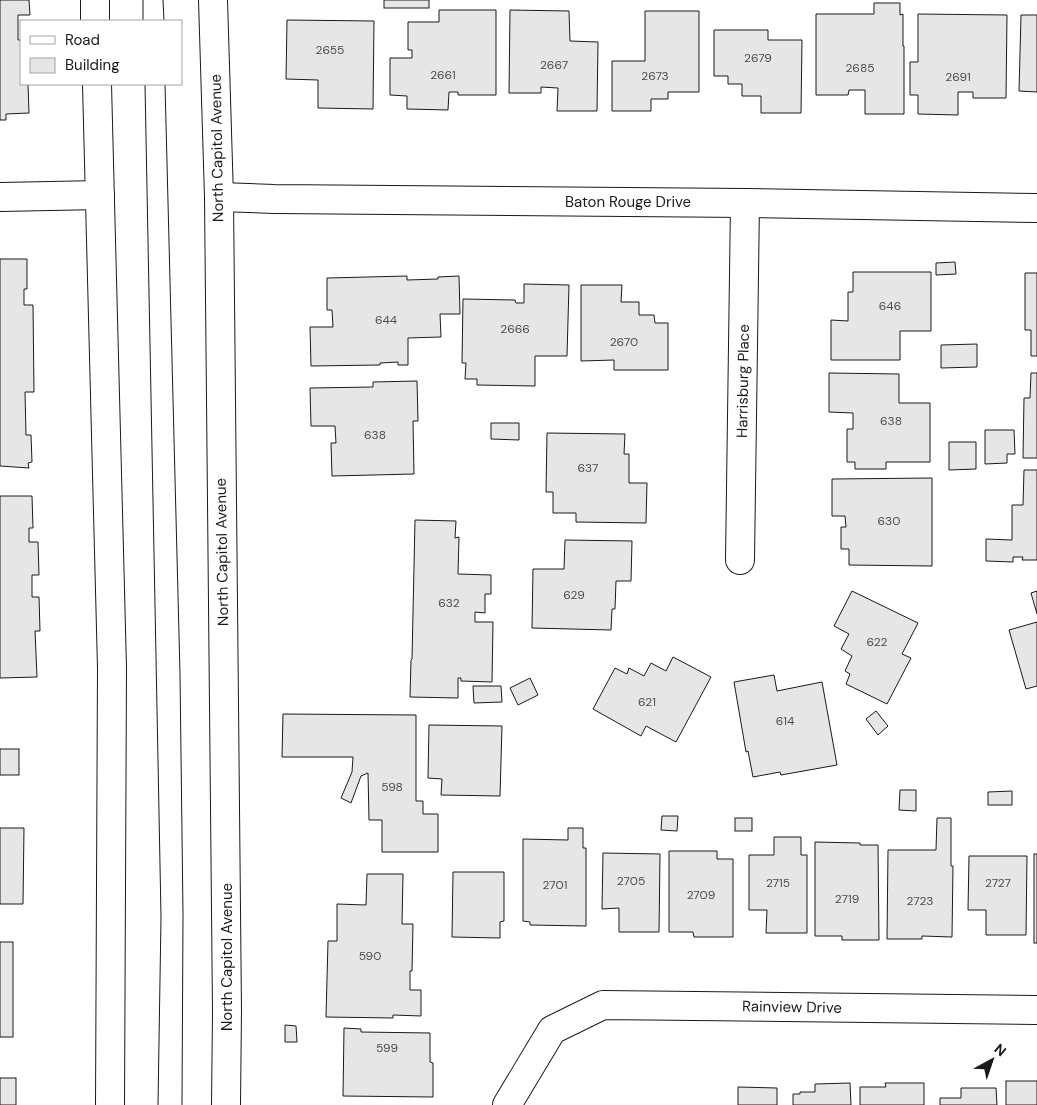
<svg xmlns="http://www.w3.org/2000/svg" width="1037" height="1105" font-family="'DM Sans',sans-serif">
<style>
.building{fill:#e6e6e6;stroke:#1a1a1a}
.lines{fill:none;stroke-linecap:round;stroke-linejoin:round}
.minor-casing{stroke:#1a1a1a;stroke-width:30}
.primary-casing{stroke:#1a1a1a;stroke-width:30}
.minor{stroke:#fff;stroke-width:28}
.primary{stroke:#fff;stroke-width:28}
.tram{stroke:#1a1a1a;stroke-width:1}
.labels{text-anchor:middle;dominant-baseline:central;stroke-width:4;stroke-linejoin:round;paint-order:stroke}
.number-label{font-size:12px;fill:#4d4d4d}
.street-label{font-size:15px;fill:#1a1a1a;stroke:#fff}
</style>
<rect width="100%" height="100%" fill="#fff"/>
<g class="building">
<polygon points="0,0 29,0 30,15 18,15 18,40 21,40 21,84 28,84 29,113 6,114 6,120 0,120"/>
<rect x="384" y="0" width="45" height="8"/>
<polygon points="874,3 900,3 900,15 903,14 903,46 904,46 904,114 865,114 865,90 849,90 848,95 816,95 816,14 874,14"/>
<polygon points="439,10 496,10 496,95 458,95 458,92 449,92 448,110 407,109 407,96 390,95 390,58 412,58 412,50 408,50 408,22 439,22"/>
<polygon points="510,10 569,11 570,41 598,42 597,111 557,111 558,88 541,87 541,93 509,93"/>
<polygon points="645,11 699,11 699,92 668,92 668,99 651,99 651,111 612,111 612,61 645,61"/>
<polygon points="918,14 1007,15 1006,98 973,98 973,92 958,92 958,115 918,114 918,95 910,95 910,62 918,62"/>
<polygon points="1021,15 1037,15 1037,92 1019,91"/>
<polygon points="287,20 374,21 373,109 318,108 318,80 286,79"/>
<polygon points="714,30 768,30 768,40 802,40 801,113 761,113 761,96 742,96 742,84 728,84 728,76 714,76"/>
<polygon points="0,259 27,259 27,289 24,289 24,305 33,305 34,392 25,392 26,435 31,435 32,462 28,463 29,468 0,466"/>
<polygon points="955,262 956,274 936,275 936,263"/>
<polygon points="853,272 931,272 931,331 900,331 900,360 831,360 831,320 848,321 848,292 853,292"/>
<polygon points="1025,273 1037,273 1037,356 1031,356 1031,330 1025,330"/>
<polygon points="407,276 407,280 438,279 438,277 459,276 460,314 440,314 441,337 408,338 408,365 398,365 398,362 380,363 380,365 311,366 310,327 333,327 332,310 327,310 327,278"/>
<polygon points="524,284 569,285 567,356 535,356 535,386 477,385 477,379 465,379 466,363 462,363 463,299 515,300 516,303 524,303"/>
<polygon points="581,285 622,285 621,302 639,302 639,315 654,315 655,323 668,323 668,370 614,370 614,360 581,361"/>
<polygon points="977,344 977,367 941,368 941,345"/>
<polygon points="829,373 899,374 899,403 930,403 930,462 886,462 886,469 855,469 855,462 847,462 847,429 853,429 853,413 829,412"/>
<polygon points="1031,373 1037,373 1037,458 1023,458 1024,398 1030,398"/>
<polygon points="417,381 418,421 413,421 414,474 332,476 331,443 336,443 335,426 311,426 310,388 373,387 373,382"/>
<polygon points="491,423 519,423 519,440 491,439"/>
<polygon points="985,430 1014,430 1015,454 1007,454 1007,463 985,464"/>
<polygon points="547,433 625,434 624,454 629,454 629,483 647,483 646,523 576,522 576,513 553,513 553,492 546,492"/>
<polygon points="949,442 976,442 976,469 949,470"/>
<polygon points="1024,470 1037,470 1037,560 1022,560 1023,557 1013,557 1013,562 986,561 986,539 1012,540 1012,505 1023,505"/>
<polygon points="932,478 932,566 849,565 849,549 841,549 841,527 846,527 845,516 832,516 832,479"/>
<polygon points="0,496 32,496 33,528 29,528 29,542 38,542 39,575 32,575 32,597 39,597 40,631 35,631 37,677 0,678"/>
<polygon points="415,520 456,521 455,538 459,537 458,574 491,575 491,594 485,594 485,613 475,612 475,622 493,622 492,682 461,681 461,678 458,678 458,698 410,697 411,660 412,659"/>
<polygon points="565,540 632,541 631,581 616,581 615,609 612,609 611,630 532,628 533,569 564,569"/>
<polygon points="852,591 918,623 902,654 911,658 887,704 846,684 850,674 845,671 852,656 841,649 849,634 834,626"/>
<polygon points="1037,591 1037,614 1031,593"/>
<polygon points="1037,622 1037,686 1026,689 1009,630"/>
<polygon points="673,657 711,677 676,742 646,726 641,736 593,709 615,668 627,674 629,668 644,676 651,663 666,671"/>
<polygon points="774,675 777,691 822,682 837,765 781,775 780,772 753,777 748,751 746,752 734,682"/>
<polygon points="530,678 538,695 518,705 510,688"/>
<polygon points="473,686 501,686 502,702 474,703"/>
<polygon points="876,711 888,726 878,735 866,719"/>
<polygon points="283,714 416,715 416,801 423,801 423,814 438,814 438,852 382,852 382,820 369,820 368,773 361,776 351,803 341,798 352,772 353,757 282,757"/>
<polygon points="429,725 502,726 500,796 441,795 442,779 428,778"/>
<rect x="0" y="749" width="19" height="26"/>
<polygon points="900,790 916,790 916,811 899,810"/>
<polygon points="1012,791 1012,805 988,805 988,792"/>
<polygon points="662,816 678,816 677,831 661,830"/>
<rect x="735" y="818" width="17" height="13"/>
<polygon points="937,818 951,818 951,866 953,866 952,937 922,936 922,939 887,939 888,850 936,850"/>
<polygon points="0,828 24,828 23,904 0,904"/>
<polygon points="568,828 583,828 583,848 586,848 586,926 530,925 530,922 523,921 523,839 568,840"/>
<polygon points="774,837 801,837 801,855 807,855 807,933 766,933 767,910 749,910 749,855 774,855"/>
<polygon points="815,842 860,843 860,845 878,845 879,940 842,940 842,936 815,936"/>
<polygon points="669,851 717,851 717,859 733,859 733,937 694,937 693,932 669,932"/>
<polygon points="603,853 660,854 659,932 619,932 619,908 602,909"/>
<rect x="1034" y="854" width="3" height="89"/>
<polygon points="969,856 1027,856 1026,935 986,935 986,910 968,910"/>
<polygon points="453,872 504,872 504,921 500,922 500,938 452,937"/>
<polygon points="367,874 403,874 402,924 413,924 412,971 410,971 410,990 421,990 421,1016 393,1015 393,1018 326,1017 328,941 337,941 337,904 366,905"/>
<rect x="0" y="942" width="13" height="95"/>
<polygon points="285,1025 296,1026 297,1042 285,1042"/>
<polygon points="344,1028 361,1029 361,1032 430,1033 430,1062 433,1063 433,1097 343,1096"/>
<rect x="0" y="1078" width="16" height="27"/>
<rect x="1006" y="1081" width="31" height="24"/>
<polygon points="850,1083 851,1105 793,1105 793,1094 800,1094 800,1092 815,1092 815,1084"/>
<polygon points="885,1083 924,1083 924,1105 860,1105 860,1087 886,1087"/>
<polygon points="738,1087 777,1088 777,1105 738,1105"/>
<polygon points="961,1088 996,1088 997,1105 940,1105 940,1098 961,1098"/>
</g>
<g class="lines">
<g class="minor-casing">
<g id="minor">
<polyline points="0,197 100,195"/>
<polyline points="219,197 274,199 745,203 1037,208"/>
<polyline points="740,560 745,203"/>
<polyline points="507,1105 552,1030 603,1005 1037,1010"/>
</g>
</g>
<g class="primary-casing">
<g id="primary">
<polyline points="95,0 95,21"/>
<polyline points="213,0 219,197 227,1011 226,1105"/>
<polyline points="97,84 112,668 110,1105"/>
</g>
</g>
<use href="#minor" class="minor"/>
<use href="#primary" class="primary"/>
<g class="tram">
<polyline points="143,0 143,21"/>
<polyline points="163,0 164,21"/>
<polyline points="145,84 161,917 158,1105"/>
<polyline points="165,84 180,674 183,915 182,1105"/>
</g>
</g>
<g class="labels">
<g class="number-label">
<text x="330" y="50">2655</text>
<text x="758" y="58">2679</text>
<text x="554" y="65">2667</text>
<text x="860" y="68">2685</text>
<text x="443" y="75">2661</text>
<text x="655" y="76">2673</text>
<text x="958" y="77">2691</text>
<text x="890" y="306">646</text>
<text x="386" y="320">644</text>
<text x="515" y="329">2666</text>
<text x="624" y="342">2670</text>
<text x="891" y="421">638</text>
<text x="375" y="435">638</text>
<text x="588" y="468">637</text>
<text x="889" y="521">630</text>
<text x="574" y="595">629</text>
<text x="449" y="603">632</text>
<text x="877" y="642">622</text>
<text x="647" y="702">621</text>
<text x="785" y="721">614</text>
<text x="392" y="787">598</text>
<text x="631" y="881">2705</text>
<text x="778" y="883">2715</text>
<text x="998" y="883">2727</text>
<text x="555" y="885">2701</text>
<text x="701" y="895">2709</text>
<text x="847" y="899">2719</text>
<text x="920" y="901">2723</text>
<text x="370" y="956">590</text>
<text x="387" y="1048">599</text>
</g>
<g class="street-label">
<text transform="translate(217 148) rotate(-91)">North Capitol Avenue</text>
<text x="628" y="202">Baton Rouge Drive</text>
<text transform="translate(743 381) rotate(-89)">Harrisburg Place</text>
<text transform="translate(222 552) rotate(-91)">North Capitol Avenue</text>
<text transform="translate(227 957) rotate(-90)">North Capitol Avenue</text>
<text transform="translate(792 1007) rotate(1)">Rainview Drive</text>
</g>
</g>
<rect x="20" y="20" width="162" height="65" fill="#ffffff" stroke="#a3a3a3"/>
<rect x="30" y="36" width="25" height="8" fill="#ffffff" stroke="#a3a3a3"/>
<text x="65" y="45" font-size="15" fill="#1a1a1a">Road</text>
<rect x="30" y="58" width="25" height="15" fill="#e6e6e6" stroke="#a3a3a3"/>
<text x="65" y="70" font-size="15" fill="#1a1a1a">Building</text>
<g transform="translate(992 1060) rotate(40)" stroke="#ffffff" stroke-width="4" paint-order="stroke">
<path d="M0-4L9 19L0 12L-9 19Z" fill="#1a1a1a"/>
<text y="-8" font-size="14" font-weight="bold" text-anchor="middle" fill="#1a1a1a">N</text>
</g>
</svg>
